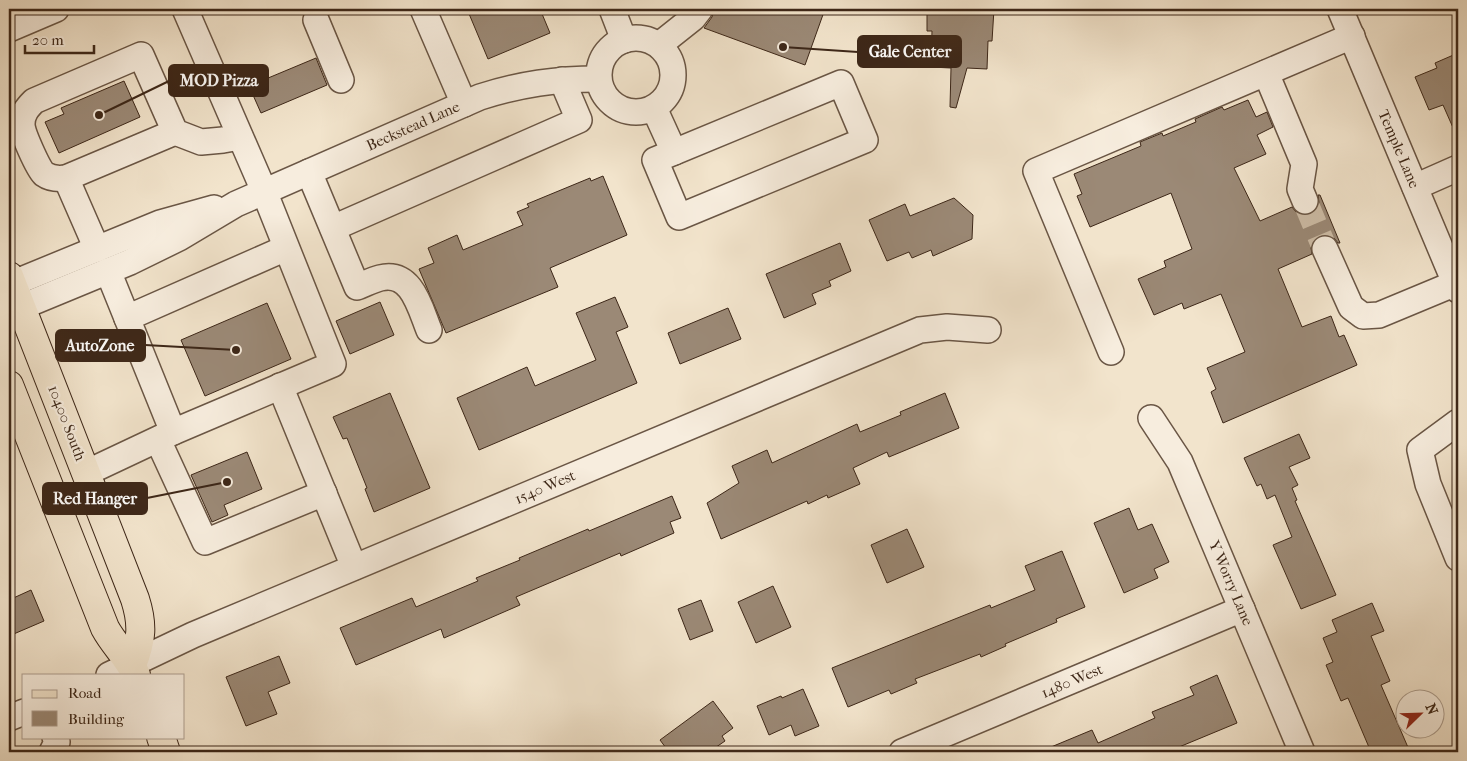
<svg xmlns="http://www.w3.org/2000/svg" width="1467" height="761" font-family="'IM FELL French Canon',serif">
<style>
.building{fill:#9b8976;stroke:#3d2718}
.lines{fill:none;stroke-linecap:round;stroke-linejoin:round}
.minor-tunnel{stroke:#cebea8;stroke-width:25;stroke-dasharray:25 12;stroke-linecap:butt}
.minor-casing{stroke:#6a5645;stroke-width:28}
.major-casing{stroke:#3d2718;stroke-width:30}
.minor{stroke:#f7edde;stroke-width:25}
.major{stroke:#f2e4cc;stroke-width:28}
.labels{text-anchor:middle;dominant-baseline:central;stroke-width:4.5;stroke-linejoin:round;paint-order:stroke}
.street-label{font-size:15px;fill:#3d2718;stroke:#f7edde}
.leader{fill:none;stroke:#3d2718;stroke-width:2}
.callout-dot{fill:#3d2718;stroke:#f7edde;stroke-width:2}
.callout{fill:#3d2718;stroke:#3d2718;stroke-width:2}
.callout-label{font-size:16px;text-anchor:middle;font-weight:bold;fill:#fff}
</style>
<rect width="100%" height="100%" fill="#f2e4cc"/>
<filter id="stains"><feTurbulence type="fractalNoise" baseFrequency=".004" numOctaves="4"/><feColorMatrix values="0 0 0 0 .2 0 0 0 0 .09 0 0 0 0 .02 0 0 0 .5 -.17"/></filter>
<radialGradient id="worn" r=".72"><stop offset=".6" stop-color="#630" stop-opacity="0"/><stop offset="1" stop-color="#630" stop-opacity=".3"/></radialGradient>
<g class="building">
<polygon points="467,9 540,9 550,33 488,59"/>
<polygon points="714,9 825,9 805,65 704,28 712,17"/>
<polygon points="927,9 994,9 992,41 988,41 987,69 967,68 956,108 950,107 951,68 931,67 932,31 927,31"/>
<polygon points="1458,53 1458,139 1443,105 1429,110 1415,77 1437,68 1435,63"/>
<polygon points="316,58 327,85 261,113 249,86"/>
<polygon points="124,81 140,117 59,153 45,122 64,114 61,108"/>
<polygon points="1248,100 1256,117 1267,112 1273,127 1257,135 1266,154 1234,168 1260,221 1292,207 1296,212 1303,215 1311,214 1317,209 1319,203 1318,195 1320,195 1340,243 1338,243 1334,238 1327,235 1320,236 1313,241 1311,248 1312,254 1278,269 1302,327 1331,316 1339,337 1344,335 1357,365 1223,423 1211,392 1216,389 1207,368 1245,352 1221,294 1184,309 1182,303 1154,315 1138,279 1166,267 1164,261 1192,249 1171,193 1090,227 1077,196 1082,194 1074,174 1141,146 1140,142 1162,133 1163,136 1196,122 1195,119 1222,107 1224,110"/>
<polygon points="603,176 627,235 550,268 558,287 446,333 419,269 434,263 428,248 457,235 463,250 523,225 517,212 529,207 527,204 590,178 591,181"/>
<polygon points="954,198 973,215 972,239 933,256 931,250 912,258 909,252 887,261 869,220 905,204 910,216"/>
<polygon points="840,243 851,271 829,281 831,286 812,294 816,304 784,318 766,274"/>
<polygon points="615,297 628,327 616,332 637,383 479,450 457,398 527,367 535,386 596,360 576,313"/>
<polygon points="380,302 394,335 350,354 336,321"/>
<polygon points="267,303 291,359 205,396 181,340"/>
<polygon points="728,308 741,339 680,364 668,333"/>
<polygon points="390,393 430,488 374,512 365,489 367,488 347,438 343,439 333,417"/>
<polygon points="945,393 959,428 889,457 887,452 853,468 860,484 828,498 827,495 808,504 807,501 721,539 707,503 739,483 732,466 767,450 772,463 857,424 860,432 901,415 900,412"/>
<polygon points="1299,434 1310,458 1289,467 1298,485 1292,488 1297,500 1295,501 1336,595 1301,609 1273,545 1292,537 1275,495 1267,499 1261,484 1257,486 1244,458"/>
<polygon points="247,452 262,489 224,505 228,515 212,522 191,475"/>
<polygon points="672,496 681,518 670,522 674,533 621,556 620,553 516,597 520,605 444,638 441,629 356,665 340,628 412,598 416,607 478,581 476,578 520,560 519,558 588,529 589,531"/>
<polygon points="1129,508 1138,530 1152,524 1169,562 1154,569 1158,578 1124,593 1094,523"/>
<polygon points="907,529 924,567 887,583 871,545"/>
<polygon points="1062,551 1085,607 1056,619 1057,622 1005,644 1006,646 981,657 980,654 915,679 917,683 891,694 889,690 848,707 832,668 990,605 991,608 1035,590 1025,566"/>
<polygon points="773,586 791,627 756,643 738,602"/>
<polygon points="31,590 44,621 9,636 9,600"/>
<polygon points="701,600 713,631 690,640 678,609"/>
<polygon points="1372,603 1384,631 1371,636 1390,681 1381,685 1410,752 1371,752 1348,698 1341,701 1326,665 1333,662 1323,638 1337,632 1332,620"/>
<polygon points="279,656 290,683 268,692 277,714 246,726 226,677"/>
<polygon points="1217,675 1237,723 1167,752 1039,752 1092,730 1098,743 1155,718 1152,712 1194,695 1190,687"/>
<polygon points="803,689 819,726 795,736 791,725 769,735 757,706 781,696 782,698"/>
<polygon points="713,701 733,728 722,736 725,741 709,752 669,752 660,740"/>
</g>
<g class="lines">
<polyline class="minor-tunnel" points="1305,201 1325,249"/>
<g class="minor-casing">
<g id="minor">
<polyline points="423,9 464,104"/>
<polyline points="612,9 624,40"/>
<polyline points="1340,9 1458,290"/>
<polyline points="316,20 341,80"/>
<polyline points="9,29 56,9"/>
<circle cx="636" cy="75" r="37"/>
<polyline points="659,45 693,18 700,9"/>
<polyline points="1266,73 1304,164 1300,189 1305,201"/>
<polygon points="841,83 865,140 679,217 655,160"/>
<polyline points="654,108 674,152"/>
<path d="M 175,132 L 141,55 L 34,101 C 27,108 22,114 22,124 C 22,133 38,168 44,174 C 51,179 58,179 66,178 L 175,132 L 201,142 L 223,140 L 240,137"/>
<path d="M 309,172 L 357,287 C 365,284 372,280 380,278 C 412,270 420,308 429,330"/>
<polyline points="66,178 97,249"/>
<polyline points="1415,187 1458,168"/>
<polyline points="333,228 579,120 562,80"/>
<polyline points="1325,249 1351,307 1363,316 1379,315 1456,283"/>
<polyline points="108,271 127,318"/>
<polyline points="9,285 160,223 214,208"/>
<path d="M 9,312 L 130,262 L 179,238 L 236,204 L 480,97 C 521,84 556,79 598,79"/>
<polyline points="1111,352 1036,171 1352,36"/>
<polyline points="280,386 354,567"/>
<polyline points="1151,418 1180,462 1302,752"/>
<polyline points="1458,422 1420,450 1428,484 1458,558"/>
<polyline points="173,432 333,364 264,191 185,9"/>
<polyline points="158,440 205,542 324,493"/>
<polyline points="86,473 173,432 127,318 286,248"/>
<polyline points="109,675 193,635 920,330 947,327 988,330"/>
<polyline points="9,718 24,712"/>
<polyline points="52,752 57,742 55,737"/>
<polyline points="902,752 1242,609"/>
</g>
</g>
<g class="major-casing">
<g id="major">
<path d="M 9,276 L 135,599 C 143,624 142,640 132,665"/>
<path d="M 9,385 L 105,628 C 114,645 129,658 136,675"/>
<polyline points="161,737 166,752"/>
</g>
</g>
<use href="#minor" class="minor"/>
<use href="#major" class="major"/>
</g>
<g class="labels">
<g class="street-label">
<text transform="translate(413 126) rotate(-24)">Beckstead Lane</text>
<text transform="translate(1399 149) rotate(67)">Temple Lane</text>
<text transform="translate(67 423) rotate(69)">10400 South</text>
<text transform="translate(545 487) rotate(-23)">1540 West</text>
<text transform="translate(1231 583) rotate(67)">Y Worry Lane</text>
<text transform="translate(1072 681) rotate(-23)">1480 West</text>
</g>
</g>
<path class="leader" d="M783 47L858 52M99 115L169 81M236 350L145 345M227 482L147 498"/>
<g class="callout-dot">
<circle cx="783" cy="47" r="5"/>
<circle cx="99" cy="115" r="5"/>
<circle cx="236" cy="350" r="5"/>
<circle cx="227" cy="482" r="5"/>
</g>
<g class="callout">
<rect x="858" y="36" width="103" height="31" rx="5"/>
<rect x="169" y="65" width="99" height="31" rx="5"/>
<rect x="56" y="330" width="89" height="31" rx="5"/>
<rect x="43" y="483" width="104" height="31" rx="5"/>
</g>
<g class="callout-label">
<text x="910" y="57">Gale Center</text>
<text x="219" y="86">MOD Pizza</text>
<text x="100" y="351">AutoZone</text>
<text x="95" y="504">Red Hanger</text>
</g>
<rect width="1467" height="761" fill="none" stroke="#f2e4cc" stroke-width="30"/>
<rect x="10" y="10" width="1447" height="741" fill="none" stroke="#3d2718" stroke-width="2.5"/>
<rect x="15" y="15" width="1437" height="731" fill="none" stroke="#3d2718"/>
<rect x="22" y="674" width="162" height="65" fill="#f7edde" stroke="#ad9e8f"/>
<rect x="32" y="690" width="25" height="8" fill="#f2e4cc" stroke="#ad9e8f"/>
<text x="68" y="698" font-size="15" fill="#3d2718">Road</text>
<rect x="32" y="711" width="25" height="15" fill="#9b8976" stroke="#ad9e8f"/>
<text x="68" y="724" font-size="15" fill="#3d2718">Building</text>
<g transform="translate(1420 714) rotate(67)"><circle r="24" fill="#f7edde" stroke="#ad9e8f"/>
<path d="M0-4L9 19L0 12L-9 19Z" fill="#8f2418"/>
<text y="-8" font-size="14" font-weight="bold" text-anchor="middle" fill="#3d2718">N</text>
</g>
<path d="M25 45v8h69v-8" fill="none" stroke="#3d2718" stroke-width="2.5"/>
<text x="32" y="45" font-size="15" fill="#3d2718" stroke="#f7edde" stroke-width="4" paint-order="stroke">20 m</text>
<rect width="100%" height="100%" filter="url(#stains)"/>
<rect width="100%" height="100%" fill="url(#worn)"/>
</svg>
